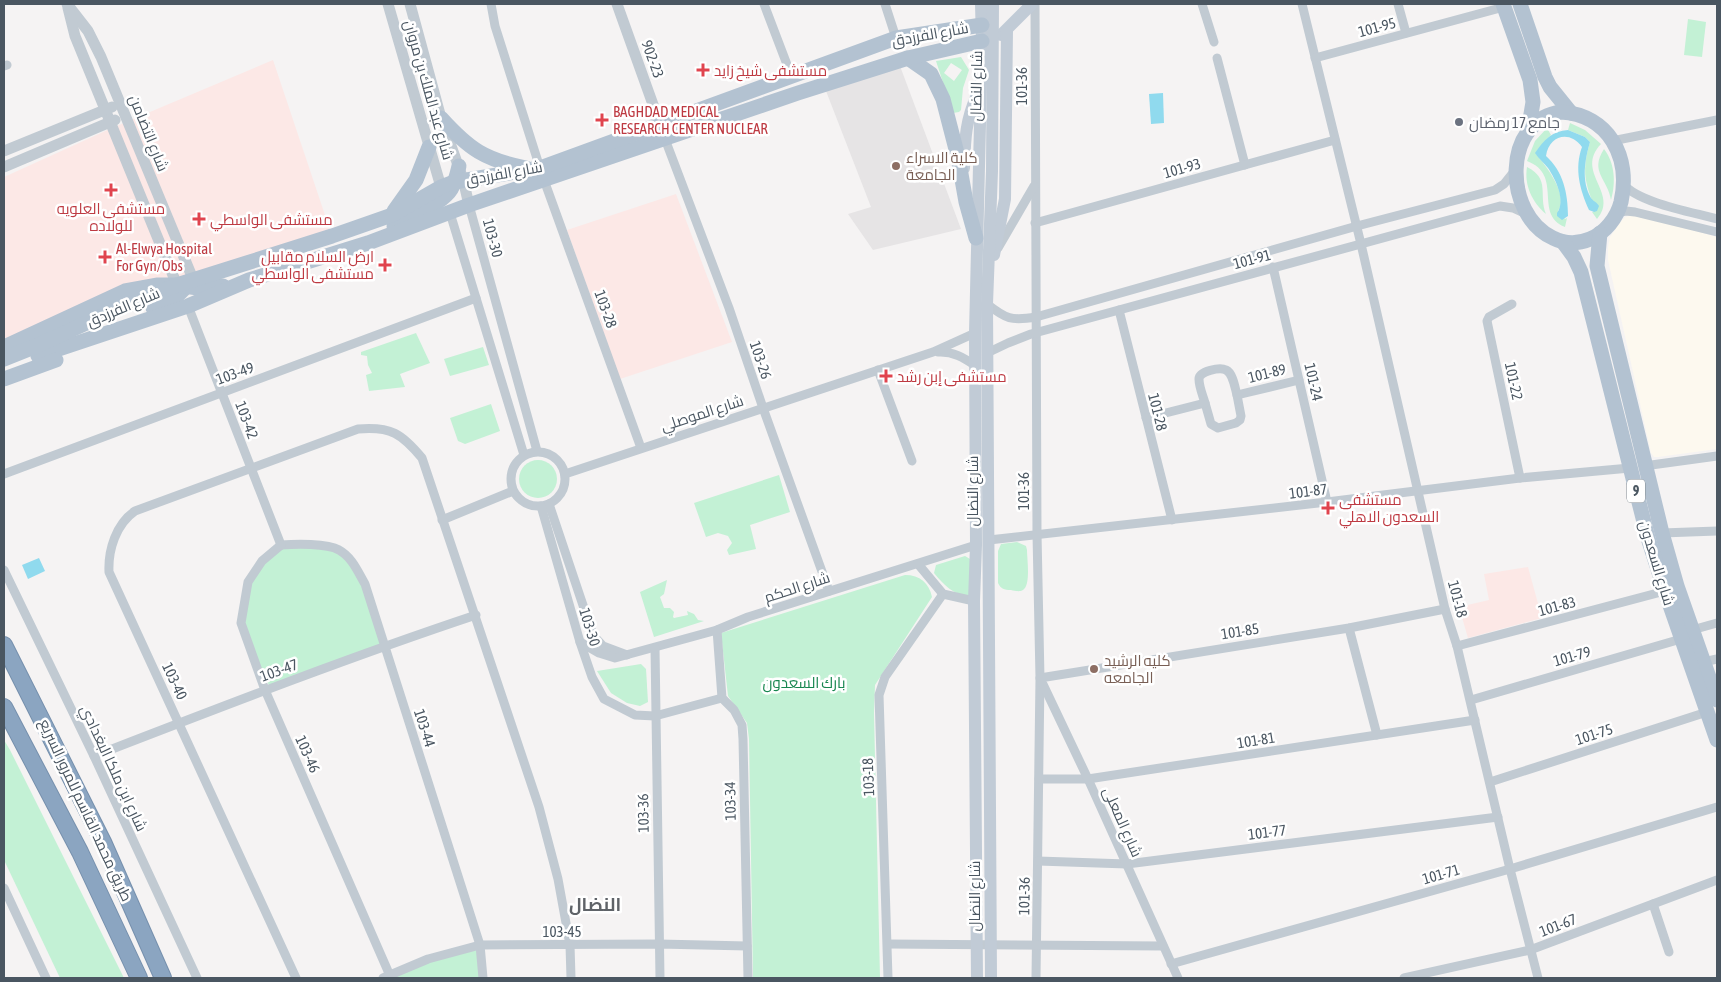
<svg xmlns="http://www.w3.org/2000/svg" width="1721" height="982" font-family="'Asap Condensed',Cairo,sans-serif">
<style>
.commercial{fill:#fdf9ef}
.education{fill:#e6e4e5}
.medical{fill:#fce8e6}
.green{fill:#c3f1d5;fill-rule:evenodd}
.water{fill:#90daee}
.lines{fill:none;stroke-linecap:round;stroke-linejoin:round}
.motorway-casing{stroke:#7690ad;stroke-width:18}
.minor{stroke:#c1cad2;stroke-width:9}
.tertiary{stroke:#c1cad2;stroke-width:11}
.secondary{stroke:#c1cbd6;stroke-width:12}
.primary{stroke:#b3c2d1;stroke-width:15}
.motorway{stroke:#8ba5c1;stroke-width:16}
.health-dot{fill:#e0444e;stroke:#fff;stroke-width:2}
.worship-dot{fill:#6b7280;stroke:#fff;stroke-width:2}
.education-dot{fill:#8d6e63;stroke:#fff;stroke-width:2}
.labels{text-anchor:middle;dominant-baseline:central;stroke-width:5;stroke-linejoin:round;paint-order:stroke}
.shield{fill:#fff;stroke:#808990;stroke-width:1}
.shield-label{font-size:14px;font-weight:bold;fill:#4a5661}
.street-label{font-size:15px;fill:#4a5661;stroke:#fff}
.health-label{font-size:15px;fill:#be3a42;stroke:#fff;text-anchor:start}
.worship-label{font-size:15px;fill:#5b616d;stroke:#fff;text-anchor:start}
.education-label{font-size:15px;fill:#785e54;stroke:#fff;text-anchor:start}
.park-label{font-size:15px;fill:#17864f;stroke:#fff}
.quarter-label{font-size:18px;font-weight:bold;fill:#5f6368;stroke:#fff}
</style>
<rect width="100%" height="100%" fill="#f5f3f3"/>
<polygon class="commercial" points="1637,214 1717,237 1717,449 1658,457 1654,457 1651,453 1608,260 1608,247 1610,237 1619,224 1625,217"/>
<polygon class="education" points="900,66 961,229 873,250 848,214 871,207 826,91"/>
<g class="medical">
<polygon points="273,60 331,233 4,342 4,177 112,128"/>
<polygon points="676,194 732,342 620,379 567,230"/>
<polygon points="1528,567 1542,618 1468,638 1459,607 1489,600 1484,574"/>
</g>
<g class="green">
<polygon points="1688,19 1706,22 1702,57 1684,55"/>
<path d="M 961,57 L 969,70 L 963,88 L 961,110 L 959,112 L 953,113 L 936,61 ZM 951,63 L 962,70 L 954,81 L 944,73 Z"/>
<path d="M 1570,123 L 1585,130 L 1601,144 C 1574,172 1620,193 1597,219 L 1592,212 L 1594,212 C 1594,202 1589,195 1587,185 C 1583,170 1586,156 1590,142 L 1585,137 L 1568,130 Z"/>
<path d="M 1547,128 L 1551,135 L 1538,149 L 1536,154 C 1546,166 1569,195 1558,211 L 1565,219 L 1567,218 L 1565,227 C 1533,214 1564,175 1527,161 L 1535,141 Z"/>
<path d="M 1604,149 C 1615,163 1616,183 1611,200 C 1608,179 1589,172 1604,149 Z"/>
<path d="M 1527,167 C 1551,179 1538,195 1546,214 C 1532,202 1524,185 1527,167 Z"/>
<polygon points="416,333 430,363 400,374 405,387 369,391 366,375 372,373 368,365 367,356 361,355 361,352"/>
<polygon points="483,347 489,365 450,376 444,359"/>
<polygon points="491,404 500,431 465,444 458,441 450,418"/>
<circle cx="538" cy="479" r="19"/>
<polygon points="779,475 790,512 750,525 756,549 729,555 727,550 732,543 728,536 718,533 706,537 694,503"/>
<path d="M 1017,542 L 1026,546 L 1027,550 C 1027,559 1031,585 1023,590 C 1020,592 1015,591 1011,590 C 1004,590 1001,589 998,583 L 998,551 L 1001,544 Z"/>
<polygon points="281,545 337,545 365,584 384,646 269,685 255,663 241,623 248,582"/>
<path d="M 965,556 L 970,559 L 970,596 C 953,595 944,585 934,573 L 936,565 Z"/>
<path d="M 905,575 C 920,575 929,583 932,597 L 875,685 L 874,713 L 880,978 L 753,978 L 749,739 L 747,723 L 728,696 L 721,633 Z"/>
<polygon points="667,580 664,594 660,597 664,608 670,608 674,612 673,617 674,618 688,615 687,611 694,614 698,620 704,621 654,637 640,592"/>
<polygon points="641,664 646,669 648,702 640,706 627,703 611,693 597,671"/>
<polygon points="4,740 10,750 124,978 60,978 4,860"/>
<polygon points="480,945 483,978 391,978 428,959"/>
</g>
<g class="water">
<polygon points="1163,93 1164,123 1151,124 1149,94"/>
<path d="M 1568,130 L 1585,137 L 1590,142 C 1585,160 1581,180 1591,198 C 1594,202 1597,202 1599,206 L 1597,211 L 1594,212 L 1589,210 C 1580,190 1574,169 1582,147 C 1570,130 1549,135 1546,156 C 1563,171 1568,193 1568,216 L 1562,220 L 1557,216 L 1557,213 C 1566,201 1556,180 1548,168 C 1544,163 1538,158 1535,153 C 1544,140 1552,131 1568,130 Z"/>
<polygon points="39,558 45,571 28,579 22,565"/>
</g>
<g class="lines">
<g class="motorway-casing">
<g id="motorway">
<polyline points="4,645 103,842 163,978"/>
<polyline points="4,707 80,852 139,978"/>
</g>
</g>
<g class="minor">
<polyline points="491,4 495,26 540,168"/>
<polyline points="764,4 791,75"/>
<polyline points="885,4 896,38"/>
<polyline points="1035,4 1037,534 1040,678 1036,978"/>
<polyline points="1202,4 1214,42"/>
<polyline points="1302,4 1361,244 1445,609 1457,646 1510,869 1538,978"/>
<polyline points="1398,4 1406,33"/>
<polyline points="1217,58 1245,165"/>
<polyline points="1315,58 1504,7"/>
<polyline points="4,66 7,65"/>
<polyline points="665,139 729,308 763,408 829,591"/>
<polyline points="1612,141 1717,120"/>
<polyline points="544,180 641,448"/>
<path d="M 1623,184 C 1639,203 1692,212 1717,219"/>
<polyline points="469,205 537,451"/>
<polyline points="450,213 524,455"/>
<polyline points="1616,213 1626,211 1635,212 1717,232"/>
<polyline points="1035,223 1335,140"/>
<polyline points="998,248 1034,186"/>
<polyline points="1273,267 1327,502"/>
<path d="M 987,304 C 1006,319 1011,321 1036,317 L 1357,226 L 1495,190 L 1504,184 L 1516,169"/>
<polyline points="1512,304 1489,317 1487,321 1520,478"/>
<polyline points="188,306 281,545"/>
<polyline points="1119,310 1172,520"/>
<path d="M 938,352 C 953,351 964,358 976,366"/>
<polyline points="987,353 1008,343 1031,334 1500,206 1513,208 1526,214"/>
<polyline points="878,370 912,461"/>
<polyline points="1205,403 1211,424 1218,428 1236,423 1240,420 1241,416 1237,395"/>
<path d="M 1146,418 L 1205,403 C 1203,396 1199,387 1199,379 C 1199,371 1220,367 1226,370 C 1233,373 1235,388 1237,395 L 1299,380"/>
<circle cx="538" cy="479" r="27"/>
<polyline points="1644,466 1717,456"/>
<polyline points="4,474 476,298"/>
<polyline points="565,474 933,352 975,333"/>
<polyline points="549,504 593,635 603,646 627,655"/>
<polyline points="541,506 580,642 592,677 604,699 635,715 655,716 722,698"/>
<polyline points="442,520 513,491"/>
<polyline points="1662,533 1717,531"/>
<polyline points="989,540 1327,502 1520,478 1630,468"/>
<path d="M 281,545 C 295,544 327,543 339,550 C 352,557 358,572 365,584 L 480,945 L 483,978"/>
<polyline points="281,545 262,561 248,582 241,623 265,690 391,978"/>
<polyline points="918,564 943,594 974,601"/>
<polyline points="4,570 94,756 197,978"/>
<polyline points="1349,628 1377,735"/>
<polyline points="717,630 722,698 734,710 742,725 743,739 748,978"/>
<polyline points="1692,630 1717,623"/>
<polyline points="580,642 599,653 615,658 717,630 748,617 976,545"/>
<polyline points="1457,646 1665,591"/>
<polyline points="655,648 660,978"/>
<polyline points="1703,662 1717,659"/>
<polyline points="1471,700 1681,639"/>
<path d="M 94,756 C 221,707 347,658 476,615"/>
<polyline points="1039,779 1088,779 1475,720"/>
<polyline points="1490,782 1707,712"/>
<polyline points="1038,861 1127,864 1498,817"/>
<polyline points="4,888 46,978"/>
<polyline points="1653,904 1669,952"/>
<polyline points="888,944 1163,946"/>
<polyline points="1171,964 1510,869 1717,807"/>
<path d="M 296,978 L 109,572 C 108,550 116,524 135,511 L 358,429 C 391,426 402,434 422,458 L 539,807 L 558,879 L 570,945 L 571,978"/>
<polyline points="383,978 428,959 480,945 659,944 747,946"/>
<polyline points="888,978 879,695 885,677 943,594"/>
<polyline points="1178,978 1088,779 1040,678 1349,628 1445,609"/>
<polyline points="1404,978 1530,950 1717,880"/>
</g>
<g class="tertiary">
<polyline points="67,4 88,31 101,57 193,279"/>
<polyline points="388,4 443,194"/>
<polyline points="410,4 441,118 463,179 469,205"/>
<polyline points="617,4 660,124"/>
<polyline points="68,8 75,36 177,285"/>
<polyline points="4,151 112,107"/>
<polyline points="4,167 115,120"/>
</g>
<g class="secondary">
<polyline points="1001,35 1032,4"/>
<path d="M 964,168 C 965,140 965,122 977,95"/>
<polyline points="994,255 1005,199 1007,30"/>
<polyline points="977,978 974,601 976,545 975,333 982,41 981,4"/>
<polyline points="991,978 987,304 992,171 993,4"/>
</g>
<g class="primary">
<polyline points="1503,4 1530,80 1533,102 1528,132"/>
<polyline points="1520,4 1545,77 1550,87 1571,113"/>
<polyline points="908,58 931,74 943,99 958,157 966,202 976,238"/>
<path d="M 1561,112 C 1609,115 1631,157 1621,202 C 1617,218 1605,233 1590,239 C 1578,244 1565,244 1553,238 C 1503,215 1502,120 1561,112 Z"/>
<path d="M 441,118 C 469,149 485,160 526,168"/>
<polyline points="394,211 416,180 429,147"/>
<path d="M 394,226 C 411,216 437,206 449,192 C 455,185 457,174 459,166"/>
<polyline points="1600,233 1597,266 1662,533 1677,586 1717,700"/>
<polyline points="1563,242 1574,257 1581,272 1648,538 1665,591 1717,740"/>
<polyline points="153,308 173,300 191,282"/>
<polyline points="4,347 125,291 158,285 177,285 198,288 223,286"/>
<polyline points="38,356 188,306 249,280 368,243 469,205 798,93 908,58 982,41"/>
<polyline points="4,359 34,347 104,315 177,285 332,236 392,215 441,187 454,182 540,168 896,38 982,25"/>
<polyline points="4,379 56,360"/>
</g>
<use href="#motorway" class="motorway"/>
</g>
<g class="health-dot">
<path d="M700.5 62.5h5v5h5v5h-5v5h-5v-5h-5v-5h5z"/>
<path d="M599.5 112.5h5v5h5v5h-5v5h-5v-5h-5v-5h5z"/>
<path d="M108.5 182.5h5v5h5v5h-5v5h-5v-5h-5v-5h5z"/>
<path d="M196.5 211.5h5v5h5v5h-5v5h-5v-5h-5v-5h5z"/>
<path d="M102.5 249.5h5v5h5v5h-5v5h-5v-5h-5v-5h5z"/>
<path d="M382.5 257.5h5v5h5v5h-5v5h-5v-5h-5v-5h5z"/>
<path d="M883.5 368.5h5v5h5v5h-5v5h-5v-5h-5v-5h5z"/>
<path d="M1325.5 500.5h5v5h5v5h-5v5h-5v-5h-5v-5h5z"/>
</g>
<circle class="worship-dot" cx="1459" cy="122" r="5"/>
<g class="education-dot">
<circle cx="896" cy="166" r="5"/>
<circle cx="1094" cy="669" r="5"/>
</g>
<g class="labels">
<rect class="shield" x="1627" y="479.5" width="18" height="23" rx="4"/>
<g class="shield-label">
<text x="1636" y="491">9</text>
</g>
<g class="street-label">
<text transform="translate(1377 27) rotate(-15)">101-95</text>
<text transform="translate(930 34) rotate(-10)">شارع الفرزدق</text>
<text transform="translate(653 59) rotate(70)">902-23</text>
<text transform="translate(976 86) rotate(-89)">شارع النضال</text>
<text transform="translate(1021 86) rotate(-90)">101-36</text>
<text transform="translate(429 90) rotate(74)">شارع عبد الملك بن مروان</text>
<text transform="translate(149 133) rotate(68)">شارع التضامن</text>
<text transform="translate(1182 168) rotate(-16)">101-93</text>
<text transform="translate(504 173) rotate(-10)">شارع الفرزدق</text>
<text transform="translate(493 238) rotate(75)">103-30</text>
<text transform="translate(1252 259) rotate(-15)">101-91</text>
<text transform="translate(123 307) rotate(-23)">شارع الفرزدق</text>
<text transform="translate(606 309) rotate(70)">103-28</text>
<text transform="translate(761 360) rotate(71)">103-26</text>
<text transform="translate(235 373) rotate(-20)">103-49</text>
<text transform="translate(1267 373) rotate(-14)">101-89</text>
<text transform="translate(1514 381) rotate(78)">101-22</text>
<text transform="translate(1314 382) rotate(77)">101-24</text>
<text transform="translate(1158 412) rotate(76)">101-28</text>
<text transform="translate(702 413) rotate(-18)">شارع الموصلي</text>
<text transform="translate(247 420) rotate(69)">103-42</text>
<text transform="translate(972 491) rotate(-90)">شارع النضال</text>
<text transform="translate(1023 491) rotate(-90)">101-36</text>
<text transform="translate(1308 491) rotate(-7)">101-87</text>
<text transform="translate(1657 563) rotate(73)">شارع السعدون</text>
<text transform="translate(797 587) rotate(-18)">شارع الحكم</text>
<text transform="translate(1458 599) rotate(75)">101-18</text>
<text transform="translate(1557 606) rotate(-15)">101-83</text>
<text transform="translate(590 627) rotate(73)">103-30</text>
<text transform="translate(1240 631) rotate(-9)">101-85</text>
<text transform="translate(1572 656) rotate(-16)">101-79</text>
<text transform="translate(279 670) rotate(-20)">103-47</text>
<text transform="translate(175 681) rotate(65)">103-40</text>
<text transform="translate(425 728) rotate(72)">103-44</text>
<text transform="translate(1594 734) rotate(-18)">101-75</text>
<text transform="translate(1256 740) rotate(-9)">101-81</text>
<text transform="translate(308 754) rotate(66)">103-46</text>
<text transform="translate(114 768) rotate(65)">شارع ابن ملكا البغدادي</text>
<text transform="translate(868 777) rotate(-92)">103-18</text>
<text transform="translate(730 801) rotate(-91)">103-34</text>
<text transform="translate(86 810) rotate(65)">طريق محمد القاسم للمرور السريع</text>
<text transform="translate(643 813) rotate(-91)">103-36</text>
<text transform="translate(1123 822) rotate(66)">شارع المعلى</text>
<text transform="translate(1267 832) rotate(-7)">101-77</text>
<text transform="translate(1441 874) rotate(-16)">101-71</text>
<text transform="translate(974 896) rotate(-90)">شارع النضال</text>
<text transform="translate(1024 896) rotate(-89)">101-36</text>
<text transform="translate(1558 925) rotate(-21)">101-67</text>
<text x="562" y="931">103-45</text>
</g>
<g class="health-label">
<text x="714" y="70">مستشفى شيخ زايد</text>
<text x="613" y="111">BAGHDAD MEDICAL<tspan x="613" dy="17">RESEARCH CENTER NUCLEAR</tspan></text>
<text x="111" y="208" text-anchor="middle">مستشفى العلويه<tspan x="111" dy="17">للولاده</tspan></text>
<text x="210" y="219">مستشفى الواسطي</text>
<text x="116" y="248">Al-Elwya Hospital<tspan x="116" dy="17">For Gyn/Obs</tspan></text>
<text x="374" y="256" text-anchor="end">ارض السلام مقابيل<tspan x="374" dy="17">مستشفى الواسطي</tspan></text>
<text x="897" y="376">مستشفى إبن رشد</text>
<text x="1339" y="499">مستشفى<tspan x="1339" dy="17">السعدون الاهلي</tspan></text>
</g>
<g class="worship-label">
<text x="1469" y="122">جامع 17 رمضان</text>
</g>
<g class="education-label">
<text x="906" y="157">كلية الاسراء<tspan x="906" dy="17">الجامعة</tspan></text>
<text x="1104" y="660">كليه الرشيد<tspan x="1104" dy="17">الجامعه</tspan></text>
</g>
<g class="park-label">
<text x="804" y="682">بارك السعدون</text>
</g>
<g class="quarter-label">
<text x="595" y="904">النضال</text>
</g>
</g>
<rect width="1721" height="982" fill="none" stroke="#4a5661" stroke-width="10"/>
</svg>
